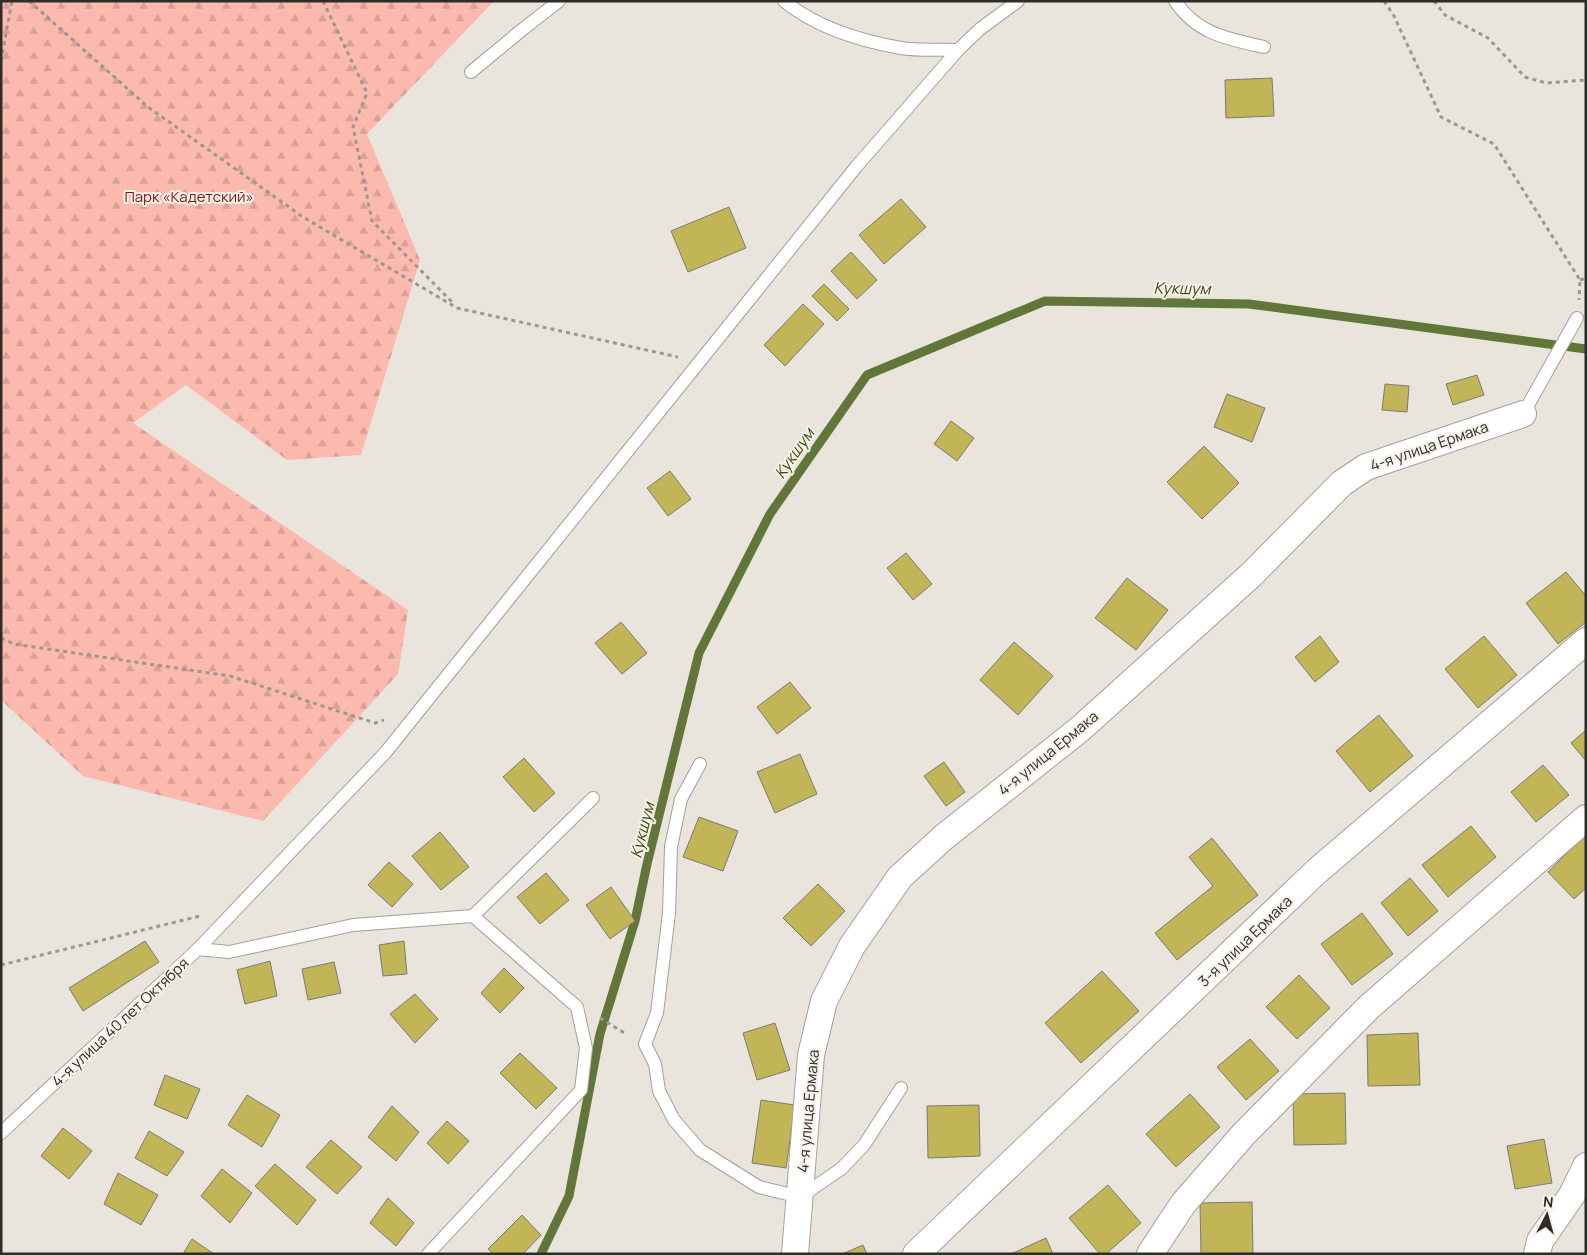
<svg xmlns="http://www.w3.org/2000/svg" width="1587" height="1255" font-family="Manrope,sans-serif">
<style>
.forest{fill:url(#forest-firs)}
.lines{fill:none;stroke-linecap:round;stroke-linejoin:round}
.stream{stroke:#62763a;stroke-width:9}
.building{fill:#c2b558;stroke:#7c7b73}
.lane-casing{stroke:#a59f98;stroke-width:14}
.street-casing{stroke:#a59f98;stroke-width:28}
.path{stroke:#9b9791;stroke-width:3;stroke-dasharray:4 4;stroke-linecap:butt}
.lane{stroke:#fff;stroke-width:12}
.street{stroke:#fff;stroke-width:26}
.labels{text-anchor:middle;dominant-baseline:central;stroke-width:4;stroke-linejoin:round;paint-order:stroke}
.park-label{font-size:15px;fill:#82150d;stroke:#f6f1e9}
.street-label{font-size:15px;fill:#2e2c29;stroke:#f6f1e9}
.water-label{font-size:16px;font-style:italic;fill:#394c0f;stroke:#f6f1e9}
</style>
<defs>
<pattern id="forest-firs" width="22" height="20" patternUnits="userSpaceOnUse" patternTransform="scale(1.25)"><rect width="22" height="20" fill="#fcbaaf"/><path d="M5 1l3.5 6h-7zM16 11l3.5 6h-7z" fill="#d8a097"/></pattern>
</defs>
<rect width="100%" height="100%" fill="#e9e4dc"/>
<polygon class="forest" points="1,1 494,1 367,134 420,260 361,455 287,460 186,385 133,423 408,610 398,674 263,821 83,776 1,700"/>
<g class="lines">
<polyline class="stream" points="541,1254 569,1196 600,1034 635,921 647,864 699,653 770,514 867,375 1045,301 1249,304 1586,349"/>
</g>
<g class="building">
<polygon points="1272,78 1274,116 1226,118 1225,80"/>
<polygon points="901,199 926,227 884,264 859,235"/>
<polygon points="729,207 746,248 688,272 671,231"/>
<polygon points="851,252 877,280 857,299 831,271"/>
<polygon points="824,284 849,309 837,321 812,296"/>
<polygon points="803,304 824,324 785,366 764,345"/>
<polygon points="1477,375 1484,395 1453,405 1446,384"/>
<polygon points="1385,384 1409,386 1407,412 1382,410"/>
<polygon points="1227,394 1265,408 1252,442 1214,427"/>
<polygon points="951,421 974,438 957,461 934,444"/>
<polygon points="1204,446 1239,483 1202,519 1167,482"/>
<polygon points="670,471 691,499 668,516 647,488"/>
<polygon points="906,553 932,584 913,600 887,568"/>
<polygon points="1566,572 1586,596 1586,622 1558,644 1526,603"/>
<polygon points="1127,578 1168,610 1136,650 1095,618"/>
<polygon points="621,622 647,653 622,674 595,643"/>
<polygon points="1320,636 1339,662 1315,682 1295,657"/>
<polygon points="1484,636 1517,675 1478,708 1445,669"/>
<polygon points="1014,642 1053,676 1018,715 980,680"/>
<polygon points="790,682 811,708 777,734 757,707"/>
<polygon points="1379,715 1413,756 1370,792 1336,751"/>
<polygon points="1586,730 1586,761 1571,743"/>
<polygon points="800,754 817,794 775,813 757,772"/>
<polygon points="524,758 555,793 534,812 503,777"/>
<polygon points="944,762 965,792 946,806 924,776"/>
<polygon points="1543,765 1569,795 1536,822 1511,792"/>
<polygon points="699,817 738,831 723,871 683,857"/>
<polygon points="1471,826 1496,857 1448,897 1422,865"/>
<polygon points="440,832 469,867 441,890 412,856"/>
<polygon points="1584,836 1586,838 1586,888 1574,899 1548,872"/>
<polygon points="1212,838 1258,895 1177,960 1155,933 1213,886 1189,857"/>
<polygon points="389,862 413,884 392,907 368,885"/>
<polygon points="546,873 569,900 540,924 517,897"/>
<polygon points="1410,878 1438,911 1408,936 1381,903"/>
<polygon points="818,884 845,911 811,946 783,918"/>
<polygon points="611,887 635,921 610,939 586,905"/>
<polygon points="1362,913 1393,954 1352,985 1321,944"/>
<polygon points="145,941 159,962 83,1011 69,988"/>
<polygon points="404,941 407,974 383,976 379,945"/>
<polygon points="270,961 277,996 245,1004 237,970"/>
<polygon points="334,962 341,993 308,1000 302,969"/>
<polygon points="504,968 524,988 500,1013 481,993"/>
<polygon points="1102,971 1139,1011 1081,1063 1045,1023"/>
<polygon points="1299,975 1330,1008 1297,1039 1266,1007"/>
<polygon points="415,994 438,1019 415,1043 390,1014"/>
<polygon points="775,1023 790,1070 757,1080 743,1033"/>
<polygon points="1418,1033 1420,1085 1368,1086 1367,1035"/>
<polygon points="1250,1039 1279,1071 1246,1100 1217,1067"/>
<polygon points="520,1053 557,1088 536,1109 500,1073"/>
<polygon points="165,1075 200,1089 187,1119 154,1105"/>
<polygon points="1345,1093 1346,1144 1294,1145 1293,1094"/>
<polygon points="1190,1094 1220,1127 1176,1167 1146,1134"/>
<polygon points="247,1095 280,1115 262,1147 228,1125"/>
<polygon points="761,1100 795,1105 786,1168 752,1163"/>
<polygon points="979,1105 980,1156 928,1158 927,1106"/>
<polygon points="392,1106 419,1132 396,1161 368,1137"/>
<polygon points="447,1121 469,1141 448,1164 427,1143"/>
<polygon points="63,1128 92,1151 69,1179 41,1156"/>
<polygon points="149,1131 184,1152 167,1176 135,1158"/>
<polygon points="1544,1139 1552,1183 1515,1189 1507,1146"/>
<polygon points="331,1140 362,1167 337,1194 306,1167"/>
<polygon points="275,1164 316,1200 297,1225 255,1186"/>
<polygon points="222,1169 252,1193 230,1223 201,1196"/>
<polygon points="118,1173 158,1195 141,1225 104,1204"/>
<polygon points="1108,1185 1141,1223 1106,1254 1100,1254 1069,1218"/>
<polygon points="388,1198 414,1223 396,1246 370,1223"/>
<polygon points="1252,1202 1253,1253 1201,1254 1200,1203"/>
<polygon points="522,1215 541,1235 523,1254 493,1254 488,1249"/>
<polygon points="1046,1238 1053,1254 1011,1254"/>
<polygon points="192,1239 214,1254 183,1254"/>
<polygon points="863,1245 867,1254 842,1254"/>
</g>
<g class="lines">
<g class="lane-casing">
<g id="lane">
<path d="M 784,1 C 816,27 861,41 901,48 C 919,51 939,49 958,50"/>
<path d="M 1175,1 C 1197,34 1228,39 1264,47"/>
<polyline points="471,72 523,29 559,1"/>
<polyline points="1523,414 1577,318"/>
<polyline points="700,764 681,799 671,847 669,913 657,1013 645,1044 655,1064 659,1091 674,1120 700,1150 759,1187 800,1197 841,1169 864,1145 901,1088"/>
<polyline points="198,949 385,753 856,167 958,50 980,29 1018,1"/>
<polyline points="1,1133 198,949 229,952 353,925 473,916 593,798"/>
<polyline points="428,1254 581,1090 586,1048 577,1007 473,916"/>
</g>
</g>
<g class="street-casing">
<g id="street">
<polyline points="795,1254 811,1055 824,1001 852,946 900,877 944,837 1080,729 1252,574 1342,483 1366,467 1523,414"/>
<polyline points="916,1254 1317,871 1586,641"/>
<polyline points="1150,1254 1183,1204 1243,1135 1369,1007 1586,818"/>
<polyline points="1537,1254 1540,1241 1572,1195 1586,1166"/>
</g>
</g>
<g class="path">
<polyline points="29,1 148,107 303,217 457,308 678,357"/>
<polyline points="323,1 367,93 353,127 372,221 454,304"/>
<polyline points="1384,1 1394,16 1441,117 1494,144 1580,280 1579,300"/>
<polyline points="1434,1 1445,15 1488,38 1525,77 1546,83 1586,80"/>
<polyline points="1,61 12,1"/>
<polyline points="1580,280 1586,278"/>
<polyline points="1,638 14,644 230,676 375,723 384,720"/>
<polyline points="1,965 200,916"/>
<polyline points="600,1018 626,1034"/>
</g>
<use href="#lane" class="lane"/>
<use href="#street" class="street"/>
</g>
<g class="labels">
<g class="park-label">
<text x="189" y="196">Парк «Кадетский»</text>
</g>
<g class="street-label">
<text transform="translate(1429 446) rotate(-19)">4-я улица Ермака</text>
<text transform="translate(1048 753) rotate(-39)">4-я улица Ермака</text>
<text transform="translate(1245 941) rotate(-44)">3-я улица Ермака</text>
<text transform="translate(120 1022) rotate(-43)">4-я улица 40 лет Октября</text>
<text transform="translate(808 1111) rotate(-85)">4-я улица Ермака</text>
</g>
<g class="water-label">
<text transform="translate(1182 288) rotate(1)">Кукшум</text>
<text transform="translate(794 453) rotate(-55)">Кукшум</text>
<text transform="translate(642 830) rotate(-76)">Кукшум</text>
</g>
</g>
<rect width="1587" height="1255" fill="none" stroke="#2e2c29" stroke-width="5"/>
<g transform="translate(1547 1215) rotate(6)" stroke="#f6f1e9" stroke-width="4" paint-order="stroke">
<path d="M0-4L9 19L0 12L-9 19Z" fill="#2e2c29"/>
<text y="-8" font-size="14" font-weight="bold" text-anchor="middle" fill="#2e2c29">N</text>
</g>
</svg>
